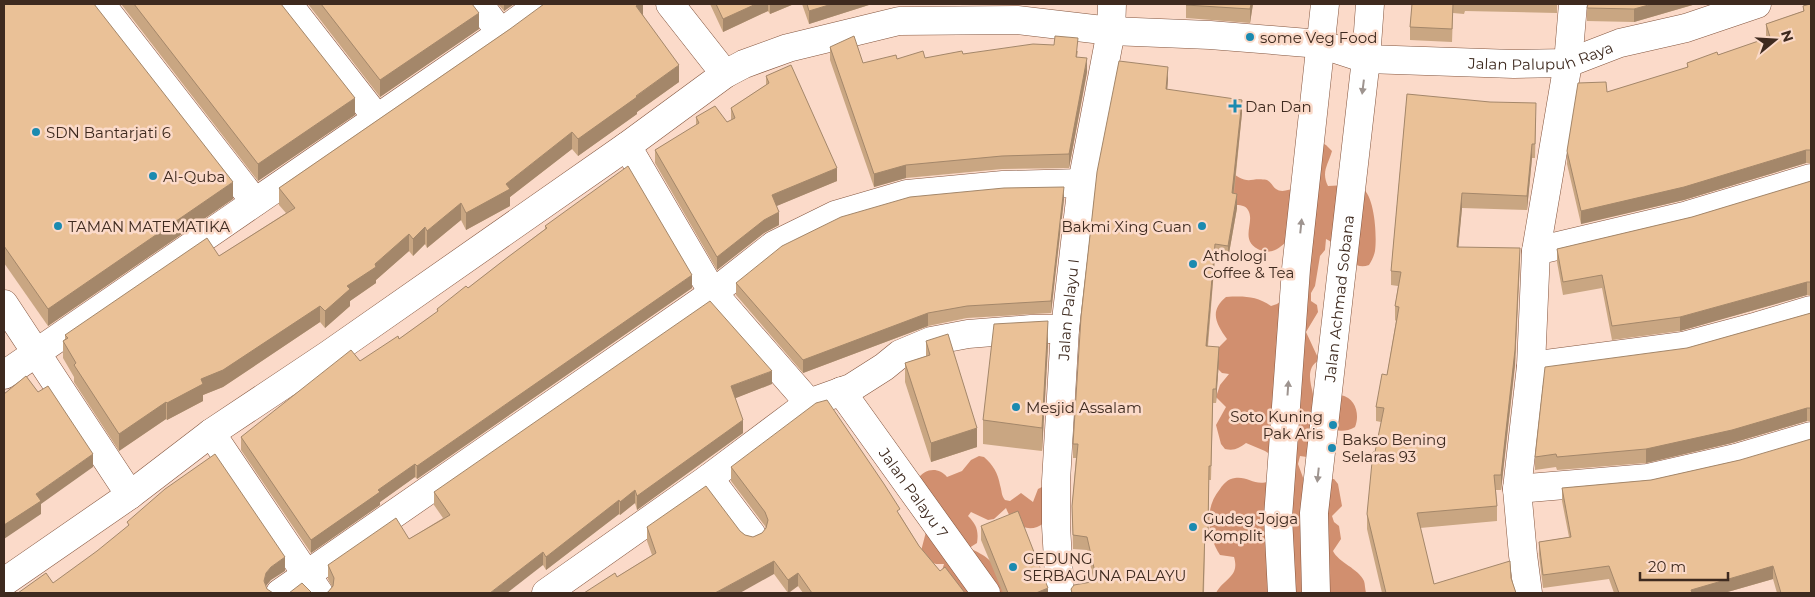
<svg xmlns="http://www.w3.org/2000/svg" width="1815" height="597" font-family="Montserrat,sans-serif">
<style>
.forest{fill:#d18f6f}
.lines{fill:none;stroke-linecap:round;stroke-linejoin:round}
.minor-casing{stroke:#84553e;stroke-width:29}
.major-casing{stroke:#84553e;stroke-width:29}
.minor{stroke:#fff;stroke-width:28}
.major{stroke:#fff;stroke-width:28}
.wall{fill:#c9a682}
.shaded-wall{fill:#a4876a}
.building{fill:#eac197;stroke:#a4876a}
.oneway{fill:#9e948f}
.poi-dot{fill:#1b8ab0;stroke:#fbdac9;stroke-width:2}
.labels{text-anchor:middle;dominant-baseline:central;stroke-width:5;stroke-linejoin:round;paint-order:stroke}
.poi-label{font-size:15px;fill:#3e2a1f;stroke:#fbdac9;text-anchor:start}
.street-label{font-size:15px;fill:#3e2a1f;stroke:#fbdac9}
</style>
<rect width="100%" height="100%" fill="#fbdac9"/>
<g class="forest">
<path d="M 1320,142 L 1326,145 L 1332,151 C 1328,165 1321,172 1328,186 C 1339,186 1351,182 1362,188 C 1375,196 1377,237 1375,251 C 1374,256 1372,260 1369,265 C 1349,272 1343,246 1326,239 L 1325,250 L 1320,256 L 1315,286 L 1311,293 L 1311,301 L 1317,305 L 1318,312 L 1306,332 L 1319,360 C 1306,368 1310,381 1313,394 C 1322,395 1332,393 1341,395 C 1356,398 1360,415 1355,427 C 1340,436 1326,427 1311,421 L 1310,428 L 1315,432 L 1307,457 L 1300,456 L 1298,464 L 1305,483 L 1334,479 L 1338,484 L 1342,506 L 1332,516 L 1334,522 L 1339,526 L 1341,539 L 1333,551 C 1338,562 1359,569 1364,581 C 1365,584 1365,589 1366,593 L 1216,593 C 1224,578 1240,577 1234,557 L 1220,555 C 1207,535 1204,508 1220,489 C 1224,483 1228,479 1235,478 C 1248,476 1256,487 1269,481 L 1271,455 L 1265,451 L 1246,443 C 1239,448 1235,451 1225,449 L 1221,444 L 1216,425 L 1226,407 L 1216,397 L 1220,385 L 1229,374 L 1222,373 L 1217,368 L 1218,348 L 1227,339 C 1216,324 1209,311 1226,297 C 1244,296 1256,296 1271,306 L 1277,304 L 1282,300 L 1286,242 C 1280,248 1271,254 1262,251 C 1237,241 1256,223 1248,210 C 1245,205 1240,205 1234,205 L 1231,172 C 1249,186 1249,177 1267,180 C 1271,182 1273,187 1276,189 C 1284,195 1300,185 1308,182 Z"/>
<path d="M 979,456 L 984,457 C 993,465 998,473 1000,485 C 1002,491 1001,495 1005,500 L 1010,501 L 1021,493 L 1033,502 L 1038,489 L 1046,485 L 1044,523 C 1029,535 1012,525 1006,508 L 994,519 L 988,520 L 971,512 L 968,516 C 976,524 979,530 977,543 L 969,548 C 986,556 993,559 999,578 C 1001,583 1004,588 1003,593 L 947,593 L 941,574 L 944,564 L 936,564 L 924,560 L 921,551 L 927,528 L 918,479 C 925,468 939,467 947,477 L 962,471 L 971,460 Z"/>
</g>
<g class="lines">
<g class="minor-casing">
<g id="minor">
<polyline points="101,4 255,202"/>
<polyline points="288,4 377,118"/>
<polyline points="479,4 501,33"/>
<polyline points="670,4 725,74"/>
<polyline points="627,146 713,293 809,403"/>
<polyline points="1536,251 1688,215 1811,178"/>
<polyline points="4,304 130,495"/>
<polyline points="1531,366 1683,346 1758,326 1811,310"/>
<polyline points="4,375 501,33 540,4"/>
<path id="s1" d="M 841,391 L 986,593"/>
<polyline points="211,433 319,593"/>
<polyline points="709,478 752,535"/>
<polyline points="1517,489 1648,478 1736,458 1811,436"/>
<path id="s2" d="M 4,582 L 130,495 L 211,433 L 328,355 L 627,146 L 725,74 L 744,64 L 788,48 L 899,21 L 1017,20 L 1111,31 L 1210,35 L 1320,44 L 1366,59 L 1514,64 L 1568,63 L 1620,43 L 1686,28 L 1757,4"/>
<polyline points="280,593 713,293 774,245 835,215 907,194 1003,185 1082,183"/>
<polyline points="546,593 709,478 809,403 851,388 884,367 900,354 931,341 968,334 1031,329 1065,329"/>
<path id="s3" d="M 1060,593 L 1056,526 L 1056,481 L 1065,329 L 1082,183 L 1111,31 L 1112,4"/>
<polyline points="1528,593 1523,555 1517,489 1531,366 1536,251 1568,63 1573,4"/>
</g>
</g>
<g class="major-casing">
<g id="major">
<polyline points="1282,593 1278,517 1296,269 1325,4"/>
<path id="s4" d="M 1316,593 L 1314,513 L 1366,59 L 1370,4"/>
</g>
</g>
<use href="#minor" class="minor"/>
<use href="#major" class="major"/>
</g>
<g class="wall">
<polygon points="4,4 233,199 48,326 4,263"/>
<polygon points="121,4 281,4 355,115 258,181"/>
<polygon points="308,4 472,4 479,29 380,97"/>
<polygon points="498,4 514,4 504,11"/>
<polygon points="643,4 643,15 679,82 637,112 637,114 578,156 572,149 510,197 510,206 466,230 461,220 427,248 425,244 413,256 409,251 376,280 376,283 350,301 350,306 325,328 320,322 223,387 203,395 203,401 167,420 166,419 119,451 74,382 74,377 63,358 63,341 65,339 65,335 219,256 286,213 279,205 279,188 510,29"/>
<polygon points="710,4 794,4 770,14 768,11 723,32"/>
<polygon points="802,4 872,4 809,24"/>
<polygon points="1186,4 1253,4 1250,23 1186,18"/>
<polygon points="1412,4 1557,4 1557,13 1465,11 1464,14 1453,13 1452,42 1410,40 1410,27"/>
<polygon points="1696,4 1634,22 1587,21 1587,8"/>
<polygon points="1808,4 1811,4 1811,163 1806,163 1684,200 1581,224 1567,164 1567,151 1607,92 1687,68 1687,63 1718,55 1766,39 1766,24 1803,11 1803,6"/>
<polygon points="830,47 863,63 897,59 925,58 963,54 1078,51 1077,57 1087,72 1069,168 1002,169 906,178 874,187 830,60"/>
<polygon points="766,76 837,181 776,206 779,225 764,233 717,270 655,163 655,150 696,126 696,117 727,122 731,120 731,108 766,85"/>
<polygon points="1168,80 1167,90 1242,113 1234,194 1237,208 1228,259 1215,257 1208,346 1219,360 1216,403 1213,403 1211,480 1209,480 1208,543 1205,543 1204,593 1071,593 1071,589 1094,582 1087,550 1073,549 1072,506 1076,458 1073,458 1073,444"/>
<polygon points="1407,94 1536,118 1535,158 1532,158 1527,210 1462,208 1458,247 1520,262 1515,365 1501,490 1496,490 1497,506 1497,521 1420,528 1434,584 1511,578 1516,593 1382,593 1367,529 1367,514 1375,452 1381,422 1376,421 1376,407 1387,375 1396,321 1395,320 1395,306 1398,286 1391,285 1391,271"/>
<polygon points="1811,181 1811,295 1807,295 1680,331 1612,340 1602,288 1563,295 1557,262 1557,249 1692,217"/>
<polygon points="1064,199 1051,313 967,318 928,326 803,373 736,295 736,283"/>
<polygon points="545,226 692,288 417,479 415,477 380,502 380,505 311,553 241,450 241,437 360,361 399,339 437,312 437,309 468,288 545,229"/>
<polygon points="1811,313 1811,421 1807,421 1732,443 1646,463 1557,470 1556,467 1535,470 1535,457 1687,348"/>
<polygon points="926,341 977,447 931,462 905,382 905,363 926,356"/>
<polygon points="1048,345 1042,451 983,444 983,420"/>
<polygon points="772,384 735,398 743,433 637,510 635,503 620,515 619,514 546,570 543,565 328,592 332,587 328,579 328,565 409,539 443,518 434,505 434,492"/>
<polygon points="1740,460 1811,593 1777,593 1773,579 1724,593 1614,593 1609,579 1543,588 1539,555 1539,542 1569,537 1562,501 1562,488 1651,480"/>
<polygon points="731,467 900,515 919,546 940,571 965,593 803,593 798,586 789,593 788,593 774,574 617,577 652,555 647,541 647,527 740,531 745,535 753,537 762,533 766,528 765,526 731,481"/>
<polygon points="981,526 1048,593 1003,593 981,540"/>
</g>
<g class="shaded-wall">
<polygon points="504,4 514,4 504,11"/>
<polygon points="639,4 643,4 643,18 636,6"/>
<polygon points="756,4 768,4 768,11 723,32 723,19"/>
<polygon points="770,4 794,4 770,14"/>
<polygon points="832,4 872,4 809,24 809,11"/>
<polygon points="1251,4 1253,4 1250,23 1250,9"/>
<polygon points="1652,4 1696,4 1634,22 1634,9"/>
<polygon points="479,13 479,29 380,97 380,80"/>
<polygon points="1087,58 1087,72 1069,168 1069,154"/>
<polygon points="679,65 679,82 637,112 637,114 578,156 578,139"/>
<polygon points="1168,67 1168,80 1166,103 1166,89"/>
<polygon points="355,98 355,115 258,181 258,164"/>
<polygon points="1242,100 1242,113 1232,207 1232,193"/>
<polygon points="572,132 572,149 510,197 510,206 466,230 466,213 506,184"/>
<polygon points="1532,144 1532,158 1527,210 1527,196"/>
<polygon points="1806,150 1806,163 1684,200 1581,224 1581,211"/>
<polygon points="906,165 906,178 874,187 874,174"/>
<polygon points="837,168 837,181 772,208 772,195"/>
<polygon points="233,182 233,199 48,326 48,309"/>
<polygon points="1064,187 1064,199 1051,313 1051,301"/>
<polygon points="1462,193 1462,208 1457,262 1457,247"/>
<polygon points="1237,194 1237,208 1228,259 1228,246"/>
<polygon points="461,203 461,220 427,248 427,231"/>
<polygon points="779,212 779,225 764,233 717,270 717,257 764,220"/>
<polygon points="425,227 425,244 413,256 413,239"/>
<polygon points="409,234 409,251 376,280 376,283 350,301 350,306 325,328 325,311 347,286 375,264"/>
<polygon points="1215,244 1215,257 1206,360 1206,346"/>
<polygon points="1520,248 1515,365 1501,490 1501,475"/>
<polygon points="692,275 692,288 417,479 417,466"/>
<polygon points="1807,282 1807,295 1680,331 1680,317"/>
<polygon points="320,306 320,322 223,387 203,395 203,401 167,420 167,403 201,379"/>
<polygon points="928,313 928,326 803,373 803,360"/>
<polygon points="1048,321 1048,345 1042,451 1042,428"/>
<polygon points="1219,347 1219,360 1216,403 1216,389"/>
<polygon points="772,371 772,384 731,400 731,386"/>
<polygon points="166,402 166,419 119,451 119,434"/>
<polygon points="1807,408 1807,421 1732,443 1646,463 1646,449"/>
<polygon points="743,420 743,433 637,510 637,496"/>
<polygon points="977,428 977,447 931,462 931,443"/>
<polygon points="93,454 93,467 41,504 41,514 4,539 4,525 36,494"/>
<polygon points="415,464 415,477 380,502 380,505 311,553 311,540 378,490"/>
<polygon points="635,490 635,503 620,515 620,502"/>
<polygon points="619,500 619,514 546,570 546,557"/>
<polygon points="543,552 543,565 507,593 490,593"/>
<polygon points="285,557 285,571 271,580 266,586 264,581 266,573 271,567"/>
<polygon points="774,561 774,574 740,593 715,593"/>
<polygon points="1773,566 1773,579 1724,593 1691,593 1691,590"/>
<polygon points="798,573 798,586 788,593 788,580"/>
<polygon points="1048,588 1048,593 1036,593"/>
</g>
<g class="building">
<polygon points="4,4 94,4 233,182 48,309 4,246"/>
<polygon points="134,4 281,4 355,98 258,164"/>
<polygon points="321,4 472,4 479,13 380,80"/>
<polygon points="544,4 639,4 636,6 679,65 636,96 637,97 578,139 572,132 506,184 510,189 466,213 461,203 427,231 425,227 413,239 409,234 375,264 376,267 347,286 350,289 325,311 320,306 223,370 201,379 203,384 167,403 166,402 119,434 74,365 76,363 63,341 68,338 65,335 207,238 219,256 295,208 279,188 510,29"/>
<polygon points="716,4 756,4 723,19"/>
<polygon points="807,4 832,4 809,11"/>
<polygon points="1186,4 1251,4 1250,9 1186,5"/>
<polygon points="1412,4 1453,4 1452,29 1410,27"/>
<polygon points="1588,4 1652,4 1634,9 1587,8"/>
<polygon points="1810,4 1811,4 1811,150 1806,150 1684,187 1581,211 1567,151 1578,83 1606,82 1607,92 1688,67 1687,63 1717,52 1718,55 1770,37 1766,24 1804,11 1803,6"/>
<polygon points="854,36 863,63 896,55 897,59 923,51 925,58 962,51 963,54 1033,44 1054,45 1055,36 1078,38 1076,57 1087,58 1069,154 1002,156 906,165 874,174 830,47"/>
<polygon points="1119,61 1168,67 1166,89 1242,100 1232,193 1237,194 1228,246 1215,244 1206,346 1219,347 1216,389 1213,389 1211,466 1209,466 1208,530 1205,530 1203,593 1072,593 1071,589 1074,585 1097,581 1087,537 1073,535 1072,506 1078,444 1073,444 1081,317 1097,172"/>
<polygon points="791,65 837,168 772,195 779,212 764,220 717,257 655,150 699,123 696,117 715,106 727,122 735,118 731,108 769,83 766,76"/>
<polygon points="1407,94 1490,102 1536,103 1535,144 1532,144 1527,196 1462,193 1457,247 1520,248 1515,350 1501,475 1494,475 1497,506 1417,513 1434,584 1510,561 1511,578 1516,593 1386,593 1367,514 1373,452 1375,452 1384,408 1376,407 1382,374 1387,375 1399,307 1395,306 1401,272 1391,271"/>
<polygon points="628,166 692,275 417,466 415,464 378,490 380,492 311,540 241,437 351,350 360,361 398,336 399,339 438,311 437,309 466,286 468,288 508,257 547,228 545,226"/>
<polygon points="1811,181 1811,282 1807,282 1680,317 1612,326 1602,275 1563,282 1557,249 1692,217"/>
<polygon points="1064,187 1051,301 967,306 928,313 803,360 736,283 782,246 841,217 910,197 1004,188"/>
<polygon points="710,301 772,371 731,386 743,420 637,496 635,490 620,502 619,500 546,557 543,552 490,593 326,593 328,592 333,586 334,578 328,565 396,518 409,539 450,515 434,492"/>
<polygon points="1811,313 1811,408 1807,408 1732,430 1646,449 1557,457 1556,454 1535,457 1545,367 1687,348"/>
<polygon points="1048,321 1042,428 983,420 994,324"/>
<polygon points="948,334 977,428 931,443 905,363 930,355 926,341"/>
<polygon points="26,376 38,392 48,386 93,454 36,494 41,501 4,525 4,394"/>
<polygon points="827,400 884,484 900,509 897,511 919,546 940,571 945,567 965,593 812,593 798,573 788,580 774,561 715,593 584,593 615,573 617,577 656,553 647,527 706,486 740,531 745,535 753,537 762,533 766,528 768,520 765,512 731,467 816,403"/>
<polygon points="1811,439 1811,593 1781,593 1773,566 1691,590 1692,593 1619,593 1609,566 1543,575 1539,542 1571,537 1562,488 1651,480 1740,460"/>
<polygon points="215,454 285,557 271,567 266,573 264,581 267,589 273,593 18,593 46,573 53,583 97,551 129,525 127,522 165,489"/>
<polygon points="1018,511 1048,588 1036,593 1008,593 981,526"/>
<polygon points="302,583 312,593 287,593 289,593"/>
</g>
<defs><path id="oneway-solid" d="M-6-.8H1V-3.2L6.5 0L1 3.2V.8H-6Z" transform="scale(1.25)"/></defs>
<g class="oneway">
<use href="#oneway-solid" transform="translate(1363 87) rotate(97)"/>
<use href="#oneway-solid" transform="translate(1301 226) rotate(-84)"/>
<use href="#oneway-solid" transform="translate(1288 388) rotate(-86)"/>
<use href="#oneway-solid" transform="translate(1318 475) rotate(96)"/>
</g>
<g class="poi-dot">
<circle cx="1250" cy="37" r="5"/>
<path d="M1232.5 98.5h5v5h5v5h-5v5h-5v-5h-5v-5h5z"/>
<circle cx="36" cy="132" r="5"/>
<circle cx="153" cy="176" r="5"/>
<circle cx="58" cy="226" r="5"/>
<circle cx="1202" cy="226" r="5"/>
<circle cx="1193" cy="264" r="5"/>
<circle cx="1016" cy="407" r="5"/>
<circle cx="1333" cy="425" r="5"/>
<circle cx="1332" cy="448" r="5"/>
<circle cx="1193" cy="527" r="5"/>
<circle cx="1013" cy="567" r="5"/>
</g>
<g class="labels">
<g class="poi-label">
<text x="1260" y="37">sоme Veg Fооd</text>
<text x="1245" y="106">Dan Dan</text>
<text x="46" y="132">SDN Bantarjati 6</text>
<text x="163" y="176">Al-Quba</text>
<text x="68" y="226">TAMAN MATEMATIKA</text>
<text x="1192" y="226" text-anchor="end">Bakmi Xing Cuan</text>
<text x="1203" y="255">Athologi<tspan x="1203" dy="17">Coffee &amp; Tea</tspan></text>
<text x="1026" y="407">Mesjid Assalam</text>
<text x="1323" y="416" text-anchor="end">Soto Kuning<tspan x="1323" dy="17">Pak Aris</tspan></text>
<text x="1342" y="439">Bakso Bening<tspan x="1342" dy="17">Selaras 93</tspan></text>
<text x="1203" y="518">Gudeg Jojga<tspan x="1203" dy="17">Komplit</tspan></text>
<text x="1023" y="558">GEDUNG<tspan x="1023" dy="17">SERBAGUNA PALAYU</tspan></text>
</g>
<g class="street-label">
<text stroke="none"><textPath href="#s2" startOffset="1711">Jalan Palupuh Raya</textPath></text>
<text stroke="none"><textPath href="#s4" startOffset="296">Jalan Achmad Sobana</textPath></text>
<text stroke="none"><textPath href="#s3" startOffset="284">Jalan Palayu I</textPath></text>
<text stroke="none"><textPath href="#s1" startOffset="125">Jalan Palayu 7</textPath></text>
</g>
</g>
<rect width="1815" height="597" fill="none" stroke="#3e2a1f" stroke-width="10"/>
<g transform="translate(1775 40) rotate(72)" stroke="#fbdac9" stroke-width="4" paint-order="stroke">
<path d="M0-4L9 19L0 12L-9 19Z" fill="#3e2a1f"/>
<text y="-8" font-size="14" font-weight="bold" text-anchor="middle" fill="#3e2a1f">N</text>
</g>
<path d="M1640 572v8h88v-8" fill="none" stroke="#3e2a1f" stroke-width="2.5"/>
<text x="1648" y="572" font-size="15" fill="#3e2a1f" stroke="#fbdac9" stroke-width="4" paint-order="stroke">20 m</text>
</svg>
